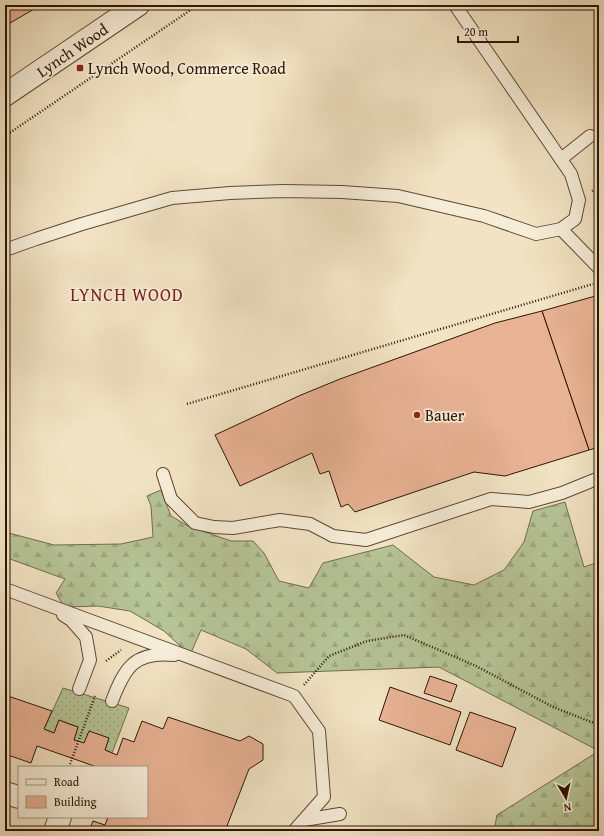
<svg xmlns="http://www.w3.org/2000/svg" width="604" height="836" font-family="'Gentium Book Plus',serif">
<style>
.forest{fill:url(#forest-firs);stroke:#726c4c}
.garden{fill:url(#garden-dots);stroke:#726c4c}
.building{fill:#e9b395;stroke:#2f1403}
.lines{fill:none;stroke-linecap:round;stroke-linejoin:round}
.service-casing{stroke:#604833;stroke-width:14}
.minor-casing{stroke:#604833;stroke-width:24}
.tertiary-casing{stroke:#604833;stroke-width:24}
.path{stroke:#2f1403;stroke-width:2.5;stroke-dasharray:1 2;stroke-linecap:butt}
.service{stroke:#f6edd8;stroke-width:12}
.minor{stroke:#f6edd8;stroke-width:22}
.tertiary{stroke:#f6edd8;stroke-width:22}
.poi-dot{fill:#8f2418;stroke:#f6edd8;stroke-width:1.5}
.labels{text-anchor:middle;dominant-baseline:central;stroke-width:3.5;stroke-linejoin:round;paint-order:stroke}
.street-label{font-size:16px;fill:#2f1403;stroke:#f6edd8}
.poi-label{font-size:16px;fill:#2f1403;stroke:#f6edd8;text-anchor:start}
.quarter-label{font-size:18px;letter-spacing:1px;fill:#7a1f14;stroke:#f6edd8}
</style>
<defs>
<pattern id="forest-firs" width="22" height="20" patternUnits="userSpaceOnUse"><rect width="22" height="20" fill="#b6c496"/><path d="M5 1l3.5 6h-7zM16 11l3.5 6h-7z" fill="#9da880"/></pattern>
<pattern id="garden-dots" width="8" height="8" patternUnits="userSpaceOnUse"><rect width="8" height="8" fill="#b6c496"/><path d="M2 2h.1M6 6h.1" fill="none" stroke="#9da880" stroke-width="1.8" stroke-linecap="round"/></pattern>
</defs>
<rect width="100%" height="100%" fill="#f1e3c3"/>
<filter id="stains"><feTurbulence type="fractalNoise" baseFrequency=".005" numOctaves="4"/><feColorMatrix values="0 0 0 0 .2 0 0 0 0 .09 0 0 0 0 .02 0 0 0 .5 -.17"/></filter>
<radialGradient id="worn" r=".72"><stop offset=".6" stop-color="#630" stop-opacity="0"/><stop offset="1" stop-color="#630" stop-opacity=".3"/></radialGradient>
<polygon class="forest" points="161,490 171,516 188,526 231,541 253,541 264,553 279,581 309,588 323,563 393,545 434,577 474,585 504,570 524,542 533,511 565,502 584,567 599,562 599,831 494,831 497,815 599,751 439,667 277,673 246,649 201,630 190,655 164,631 130,611 98,606 64,607 56,593 65,579 10,559 5,559 5,532 54,545 121,544 153,537 151,506 147,496"/>
<polygon class="garden" points="63,688 129,708 112,753 105,750 109,738 89,732 84,743 74,740 78,727 59,720 54,733 44,729"/>
<g class="building">
<polygon points="5,5 41,5 5,26"/>
<polygon points="599,295 599,447 589,450 542,311"/>
<polygon points="542,311 589,450 505,476 474,472 355,512 348,504 341,507 329,471 320,474 312,453 240,486 215,435 301,395 340,379 495,323"/>
<polygon points="430,676 457,685 451,702 424,693"/>
<polygon points="390,687 461,712 450,745 379,720"/>
<polygon points="5,695 52,711 44,729 54,733 59,720 69,724 78,727 74,740 84,743 89,731 109,738 105,750 117,755 123,738 134,742 142,721 163,729 168,717 240,741 249,736 263,744 263,760 249,769 225,831 89,831 93,821 105,825 108,817 147,817 147,767 97,767 37,746 31,763 5,754"/>
<polygon points="470,712 516,728 502,767 456,750"/>
</g>
<g class="lines">
<g class="service-casing">
<g id="service">
<polyline points="561,159 590,136"/>
<polyline points="561,229 599,268"/>
<polyline points="5,250 36,239 82,224 172,198 230,193 284,191 342,192 398,196 484,216 536,234 561,229 575,219 579,200 571,174 455,5"/>
<polyline points="163,474 171,499 195,523 214,527 233,528 280,520 310,524 333,536 366,540 491,499 529,502 562,493 599,478"/>
<polyline points="5,589 294,696 319,731 324,797 294,831"/>
<polyline points="63,615 71,620 86,637 90,660 79,689"/>
<path d="M 112,701 C 125,667 135,651 174,655"/>
<polyline points="304,820 340,814"/>
</g>
</g>
<g class="minor-casing">
<g id="minor">
<polyline points="5,793 19,797"/>
<polyline points="55,831 60,817"/>
</g>
</g>
<g class="tertiary-casing">
<polyline id="tertiary" points="5,95 138,5"/>
</g>
<g class="path">
<polyline points="5,136 198,5"/>
<polyline points="592,191 599,186"/>
<polyline points="187,404 593,284"/>
<polyline points="106,661 121,650"/>
<polyline points="304,685 329,656 367,641 404,635 476,666 553,707 599,725"/>
<polyline points="69,767 95,696"/>
</g>
<use href="#service" class="service"/>
<use href="#minor" class="minor"/>
<use href="#tertiary" class="tertiary"/>
</g>
<g class="poi-dot">
<rect x="76" y="64" width="8" height="8" rx="2"/>
<circle cx="417" cy="415" r="4"/>
</g>
<g class="labels">
<g class="street-label">
<text transform="translate(72 50) rotate(-34)">Lynch Wood</text>
</g>
<g class="poi-label">
<text x="88" y="68">Lynch Wood, Commerce Road</text>
<text x="425" y="415">Bauer</text>
</g>
<g class="quarter-label">
<text x="127" y="294">LYNCH WOOD</text>
</g>
</g>
<rect width="604" height="836" fill="none" stroke="#f1e3c3" stroke-width="20"/>
<rect x="6" y="6" width="592" height="824" fill="none" stroke="#2f1403" stroke-width="2"/>
<rect x="10" y="10" width="584" height="816" fill="none" stroke="#2f1403"/>
<rect x="18" y="766" width="130" height="52" fill="#f6edd8" stroke="#a69683"/>
<rect x="26" y="779" width="20" height="6" fill="#f6edd8" stroke="#a69683"/>
<text x="54" y="786" font-size="12" fill="#2f1403">Road</text>
<rect x="26" y="796" width="20" height="12" fill="#e9b395" stroke="#a69683"/>
<text x="54" y="806" font-size="12" fill="#2f1403">Building</text>
<g transform="translate(566 798) rotate(171)" stroke="#f6edd8" stroke-width="3" paint-order="stroke">
<path d="M0-3L7 15L0 10L-7 15Z" fill="#2f1403"/>
<text y="-6" font-size="11" font-weight="bold" text-anchor="middle" fill="#2f1403">N</text>
</g>
<path d="M458 36v6h60v-6" fill="none" stroke="#2f1403" stroke-width="2"/>
<text x="464" y="36" font-size="12" fill="#2f1403" stroke="#f6edd8" stroke-width="3" paint-order="stroke">20 m</text>
<rect width="100%" height="100%" filter="url(#stains)"/>
<rect width="100%" height="100%" fill="url(#worn)"/>
</svg>
